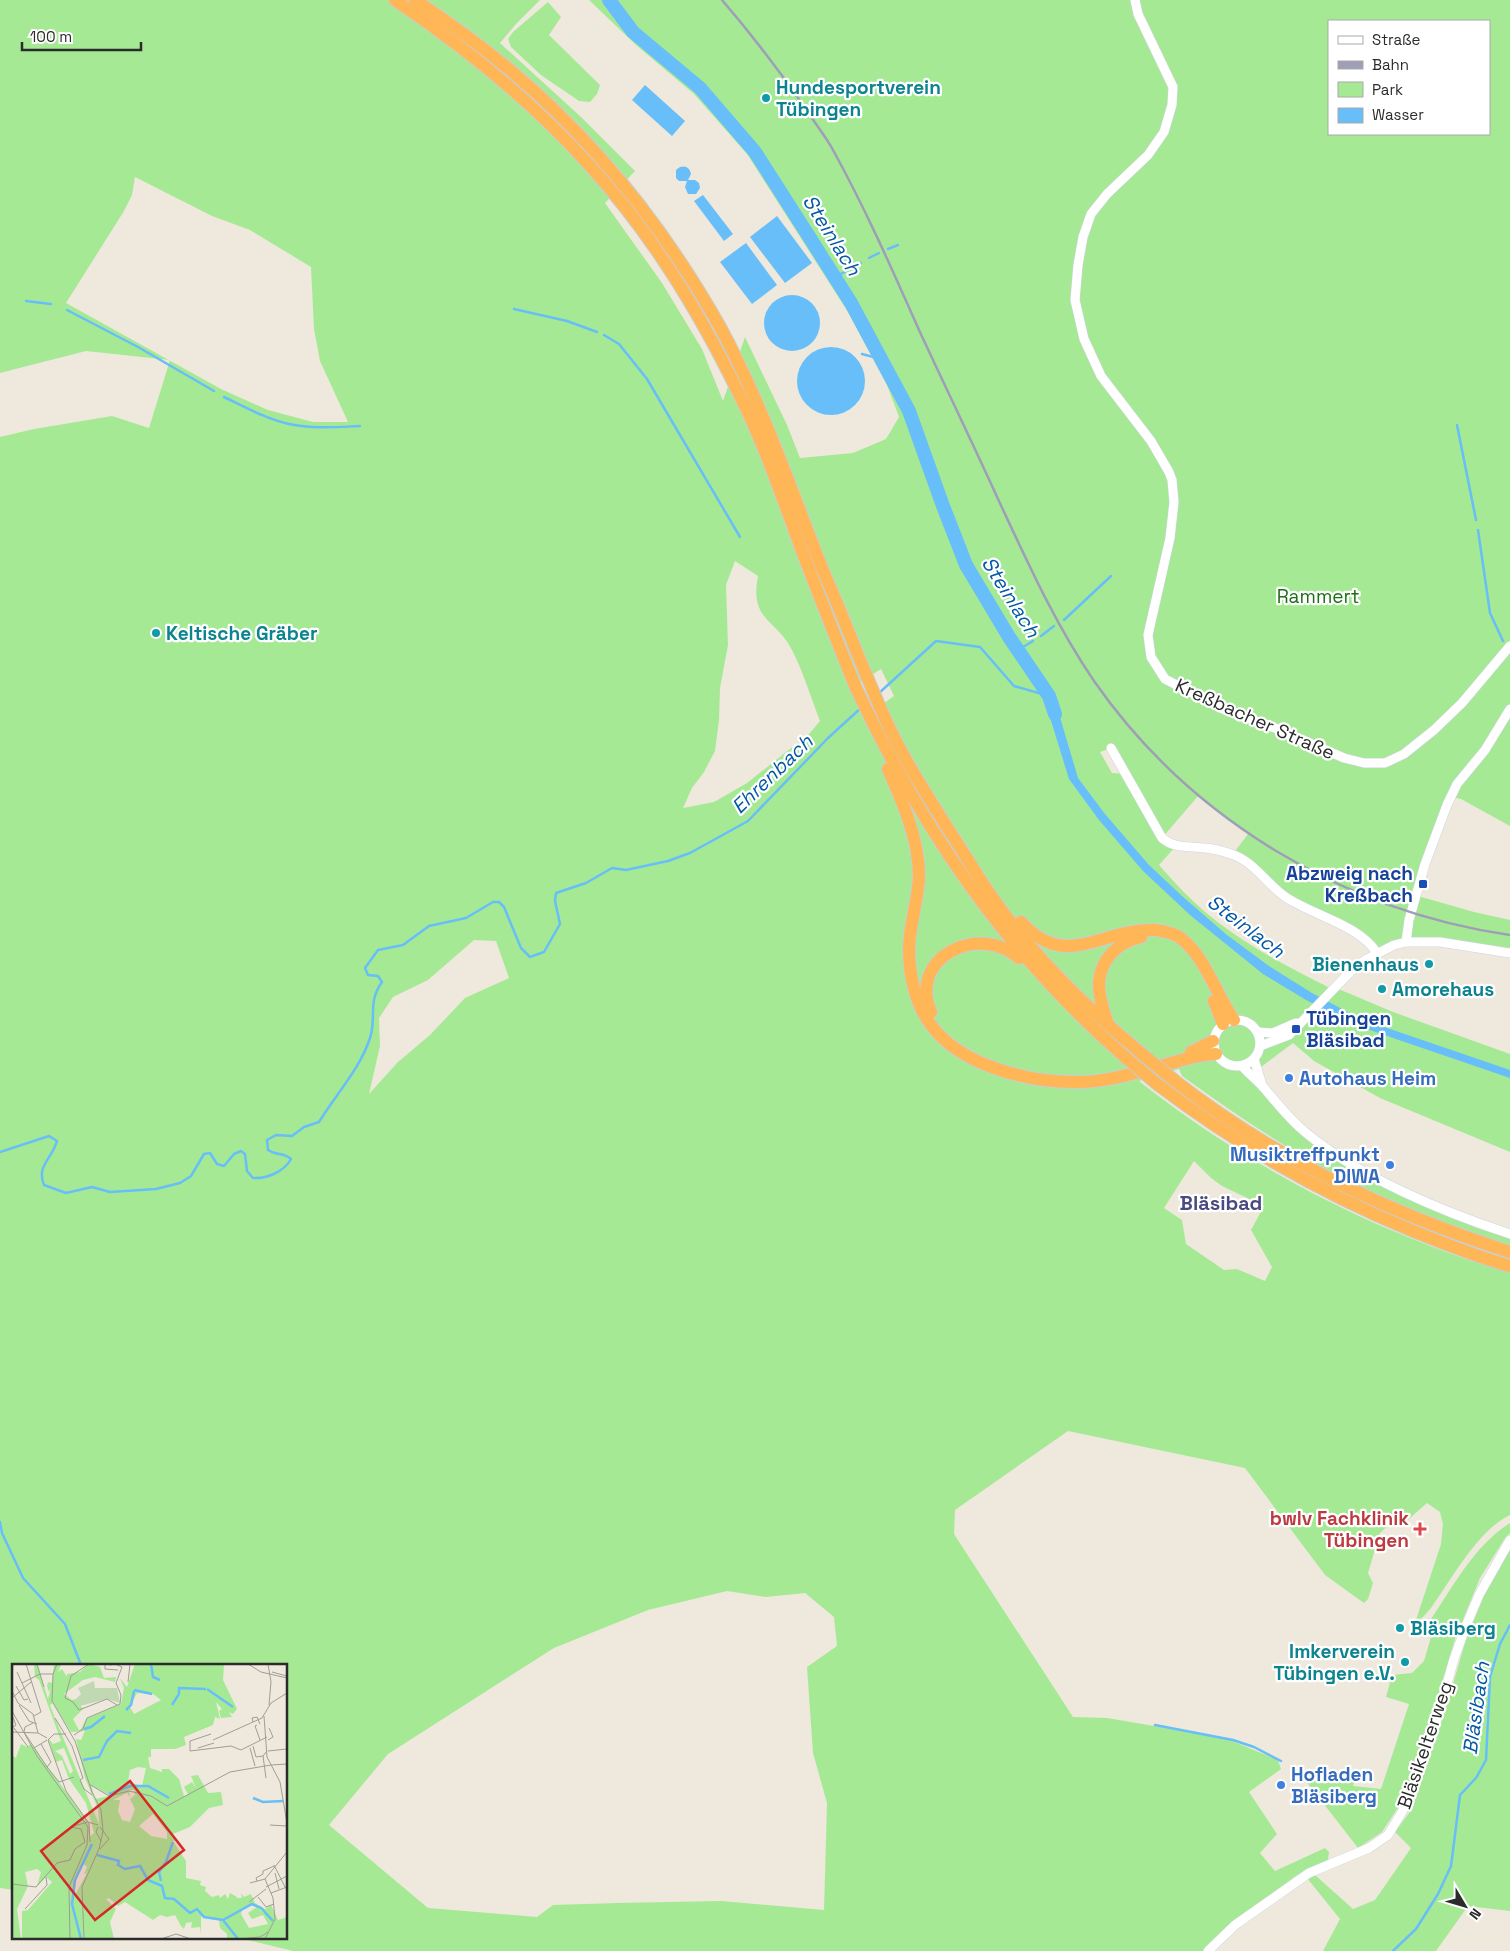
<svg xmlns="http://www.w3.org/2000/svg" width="1510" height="1951" font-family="'Space Grotesk',sans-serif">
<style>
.green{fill:#a6e995;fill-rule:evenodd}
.water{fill:#67bef8}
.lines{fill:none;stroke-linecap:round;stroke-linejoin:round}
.stream{stroke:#67bef8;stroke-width:2.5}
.river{stroke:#67bef8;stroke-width:14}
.minor-casing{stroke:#d1d2e5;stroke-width:10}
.highway-casing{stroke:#ccc;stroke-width:14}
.minor{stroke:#fff;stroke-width:9}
.highway{stroke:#ffb656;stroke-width:12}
.rail{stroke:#9e9fb7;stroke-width:2.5}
.highway-bridge-casing{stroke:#ccc;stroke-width:14;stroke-linecap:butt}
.highway-bridge{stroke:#ffb656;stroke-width:12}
.culture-dot{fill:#0f9aa8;stroke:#fff;stroke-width:2}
.transit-dot{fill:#1a4fb4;stroke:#fff;stroke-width:2}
.shop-dot{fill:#3f7fe0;stroke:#fff;stroke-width:2}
.health-dot{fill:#e0444e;stroke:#fff;stroke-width:2}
.labels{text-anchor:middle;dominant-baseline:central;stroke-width:4.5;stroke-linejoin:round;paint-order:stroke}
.culture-label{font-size:19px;font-weight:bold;fill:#0d838f;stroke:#fff;text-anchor:start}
.park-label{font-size:19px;fill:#1b6f15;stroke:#fff}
.street-label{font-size:19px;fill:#2b2b2b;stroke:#fff}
.transit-label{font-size:19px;font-weight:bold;fill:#164399;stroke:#fff;text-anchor:end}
.shop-label{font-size:19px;font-weight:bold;fill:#366cbe;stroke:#fff;text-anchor:start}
.health-label{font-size:19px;font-weight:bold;fill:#be3a42;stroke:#fff;text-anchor:end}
.water-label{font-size:20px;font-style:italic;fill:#0358a7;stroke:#fff}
.neighbourhood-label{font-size:20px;font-weight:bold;fill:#484a80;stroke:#fff}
.inset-river{fill:none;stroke:#67bef8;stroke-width:2.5}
.inset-road{fill:none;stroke:#a09d95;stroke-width:1}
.view{fill:#d62828;fill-opacity:0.15;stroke:#d62828;stroke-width:2.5}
.inset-edge{fill:none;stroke:#2b2b2b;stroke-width:2.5}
</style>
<rect width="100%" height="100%" fill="#eee9dc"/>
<g class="green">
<path d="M 0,0 L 540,0 L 516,24 L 500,43 L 581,117 L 635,171 L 605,203 L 662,283 L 702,349 L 723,401 L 745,337 L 787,425 L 800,458 L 853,453 L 886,439 L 899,417 L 887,385 L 848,312 L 747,154 L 694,94 L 636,45 L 589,0 L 1510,0 L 1510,826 L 1461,799 L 1452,797 L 1418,896 L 1474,912 L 1510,920 L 1510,953 L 1421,941 L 1377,953 L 1373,947 L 1286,898 L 1233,854 L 1248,834 L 1198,796 L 1162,838 L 1176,846 L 1159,865 C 1170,877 1181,890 1193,901 C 1233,939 1284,965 1332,989 L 1341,990 L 1393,1012 L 1510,1054 L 1510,1152 L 1380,1098 L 1314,1061 L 1293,1043 L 1257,1070 L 1286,1116 L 1370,1175 L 1510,1234 L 1510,1247 C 1453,1225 1396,1205 1342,1177 C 1286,1149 1233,1113 1182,1076 L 1179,1069 L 1139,1081 C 1216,1142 1302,1192 1391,1230 C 1430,1246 1469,1262 1510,1272 L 1510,1515 C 1478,1530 1451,1580 1431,1608 L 1422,1618 L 1416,1620 L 1441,1544 L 1443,1524 L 1440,1512 L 1427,1503 L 1401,1526 L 1391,1523 L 1380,1533 L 1368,1573 L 1373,1583 L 1368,1599 L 1364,1603 L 1325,1575 L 1245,1468 L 1068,1431 L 955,1510 L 954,1534 L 1073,1717 L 1107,1718 L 1225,1738 L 1278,1760 L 1281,1769 L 1249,1792 L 1277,1834 L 1260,1853 L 1275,1871 L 1325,1848 L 1329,1852 L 1328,1860 L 1297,1875 L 1233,1922 L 1203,1951 L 293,1951 L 236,1937 L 286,1937 L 286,1665 L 14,1665 L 14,1890 L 0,1888 L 0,437 L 34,429 L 112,416 L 149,428 L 170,360 L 86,351 L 0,373 ZM 1329,21 L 1489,21 L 1489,134 L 1329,134 ZM 135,177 L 212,216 L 250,230 L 311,267 L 314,329 L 320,361 L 348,422 L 313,422 L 268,410 L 221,389 L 66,303 L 124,211 L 132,195 ZM 735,561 L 758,576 C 749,622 778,619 793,652 C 804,674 811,698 820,721 L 809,734 L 747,783 L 714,802 L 683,808 L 692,788 L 704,772 L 715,751 L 719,720 L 720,688 L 728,645 L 726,585 ZM 881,669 L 894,696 L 865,717 L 855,686 ZM 1111,748 L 1125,774 L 1112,773 L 1100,752 ZM 474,940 L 496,941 L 509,978 L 465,998 L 430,1035 L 398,1062 L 369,1094 L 380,1046 L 379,1018 L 393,997 L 428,980 ZM 1194,1161 L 1211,1178 L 1222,1186 L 1264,1206 L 1251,1230 L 1272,1267 L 1265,1281 L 1237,1269 L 1224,1270 L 1186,1244 L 1182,1220 L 1164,1208 ZM 727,1591 L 766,1597 L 805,1593 L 834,1617 L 837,1646 L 807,1667 L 813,1753 L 827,1803 L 824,1910 L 721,1901 L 617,1903 L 553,1905 L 537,1917 L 428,1908 L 329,1825 L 388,1754 L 554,1648 L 648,1610 Z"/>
<polygon points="548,2 561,17 549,35 600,85 597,94 590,102 579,101 541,75 511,47 508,39 513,32"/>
<path d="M 1510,1523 L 1510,1533 L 1505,1538 L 1480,1578 L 1455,1639 L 1426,1736 L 1403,1800 L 1382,1832 L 1358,1848 L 1306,1781 L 1307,1776 L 1312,1773 L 1341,1780 L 1357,1775 L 1353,1786 L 1381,1789 L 1409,1704 L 1386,1697 L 1392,1675 L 1412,1673 L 1424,1661 L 1433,1630 L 1431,1619 C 1454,1585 1475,1545 1510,1523 Z"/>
<polygon points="1510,1550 1510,1911 1468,1906 1436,1951 1323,1951 1340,1919 1307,1878 1315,1875 1353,1909 1375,1900 1411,1848 1395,1832 1412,1809 1446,1708 1469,1629 1491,1580"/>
</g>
<g class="water">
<polygon points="645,85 685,121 672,136 632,100"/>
<path d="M 680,167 C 686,165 690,168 691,174 L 688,180 L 695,180 L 699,183 L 700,188 L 696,194 L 688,194 L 685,187 L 687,181 L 679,181 L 676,178 L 676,170 Z"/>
<polygon points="703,195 733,234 724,241 694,201"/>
<polygon points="777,216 812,263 785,283 750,237"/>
<polygon points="746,243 777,285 752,304 720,262"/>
<circle cx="792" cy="323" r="28"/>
<circle cx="831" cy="381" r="34"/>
<polygon points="1054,697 1078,778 1105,814 1149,865 1182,896 1227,935 1269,966 1312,993 1361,1019 1510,1070 1510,1078 1358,1026 1306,1000 1263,974 1190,915 1143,871 1099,820 1069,779 1044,698"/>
</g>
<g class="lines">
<g class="stream">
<polyline points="888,249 898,245"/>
<polyline points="869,258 879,253"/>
<polyline points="835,277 861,263"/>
<polyline points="26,301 51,304"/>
<polyline points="514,309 567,321 597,332"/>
<polyline points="67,310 138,347 214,391"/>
<polyline points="604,335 619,344 647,379 740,537"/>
<polyline points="862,354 881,359"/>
<path d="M 224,397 C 245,407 266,419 289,424 C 312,429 337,427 360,426"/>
<polyline points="1457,425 1476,520"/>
<polyline points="1478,530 1490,613 1503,641"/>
<polyline points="1064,620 1111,576"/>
<polyline points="1041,636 1054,626"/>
<polyline points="1018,650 1033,641"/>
<polyline points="878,694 936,641 980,647 1014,686 1049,696"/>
<path d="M 0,1152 L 49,1136 L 57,1141 C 52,1159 36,1166 44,1185 L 66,1193 L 92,1187 L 110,1192 L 156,1189 L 180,1183 L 191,1176 L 204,1154 L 210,1153 L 217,1164 L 224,1166 L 234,1154 L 241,1151 L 245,1154 L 247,1171 L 253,1178 C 266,1179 284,1172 291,1159 C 283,1152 277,1156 268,1150 L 267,1140 L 276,1135 L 292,1136 L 304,1127 L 319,1122 C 336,1094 360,1069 370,1038 C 377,1017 367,1003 382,982 L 378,976 L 368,975 L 365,968 L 378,950 L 403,945 L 429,926 L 466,918 L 493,902 L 499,902 L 504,907 L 521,948 L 530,957 L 544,952 L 560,924 L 555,901 L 556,893 L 586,883 L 612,868 L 626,870 L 668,861 L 690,853 L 748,821 L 828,738 L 862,707"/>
<polyline points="0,1522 2,1533 23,1578 65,1624 81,1665"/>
<polyline points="1155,1725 1233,1740 1254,1747 1281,1761"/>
<polyline points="1393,1951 1416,1929 1438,1894 1451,1866 1460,1795 1476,1778 1486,1760 1490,1677 1500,1644 1510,1625"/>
</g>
<polyline class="river" points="609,0 633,32 700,88 755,152 808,235 851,303 909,411 943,506 966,565 1009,637 1049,696 1055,714"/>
<g class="minor-casing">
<g id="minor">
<polyline points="1135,0 1138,14 1173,87 1172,105 1164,132 1148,155 1107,194 1091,214 1083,237 1078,265 1075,300 1084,339 1101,376 1151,441 1169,472 1172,480 1174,502 1170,538 1148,635 1151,657 1165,679 1225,710 1275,728 1344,758 1364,763 1385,763 1404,754 1434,730 1462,703 1510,646"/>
<path d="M 1111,748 L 1162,838 C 1175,849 1189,846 1205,848 C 1213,849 1223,851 1231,854 C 1254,861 1268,886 1287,898 C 1315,916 1359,925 1377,953"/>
<polyline points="1406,942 1409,920 1425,864 1447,805 1457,784 1485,750 1510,709"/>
<circle cx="1237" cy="1043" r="23"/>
<polyline points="1257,1032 1273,1033 1296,1023"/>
<polyline points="1260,1046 1289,1035 1352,970 1367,959 1394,945 1406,942 1440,942 1510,953"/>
<polyline points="1254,1059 1262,1085"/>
<path d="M 1242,1066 C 1249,1074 1257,1080 1264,1088 C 1277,1103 1289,1119 1305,1132 C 1359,1177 1443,1212 1510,1234"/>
<polyline points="1208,1951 1235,1925 1309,1873 1369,1848 1388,1835 1405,1807 1413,1787 1432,1736 1454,1659 1466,1626 1479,1595 1510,1540"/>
</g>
</g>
<g class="highway-casing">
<g id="highway">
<path d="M 395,0 C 466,48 534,103 591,167 C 652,234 700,313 739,394 C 764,443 783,500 802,551 C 819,596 837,641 855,686 C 922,830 1006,953 1126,1058"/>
<path d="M 415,0 C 448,22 480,45 510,70 C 595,141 666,231 720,327 C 762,404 790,487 822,568 C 834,596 846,624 857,653 C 869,681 880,710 894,737 C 910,770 931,801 950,832 C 966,856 980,881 997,904 C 1037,960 1089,1010 1142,1054"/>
<path d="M 888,769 C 903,803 919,839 919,877 C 918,903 908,928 909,953 C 910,977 916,1005 931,1025 C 960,1065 1027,1082 1074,1082 C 1108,1083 1143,1070 1175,1062 C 1188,1058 1202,1054 1216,1054"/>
<path d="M 1021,922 C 1066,972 1102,928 1154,930 C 1162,931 1172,932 1179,937 C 1205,955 1216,995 1234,1020"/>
<polyline points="1214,1001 1223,1024"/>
<path d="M 931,1012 C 907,958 979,922 1019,958"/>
<path d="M 1108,1025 C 1104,1011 1098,996 1099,982 C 1101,958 1119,942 1141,937"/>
<polyline points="1191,1052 1213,1041"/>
<path d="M 1175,1081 C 1277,1160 1387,1212 1510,1252"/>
<path d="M 1157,1084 C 1236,1144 1321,1193 1413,1231 C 1445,1244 1477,1257 1510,1266"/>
</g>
</g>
<use href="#minor" class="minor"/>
<use href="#highway" class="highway"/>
<path class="rail" d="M 722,0 C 753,36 781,73 808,112 C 816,125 826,137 833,150 C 865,208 892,269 919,330 C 945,386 972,442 998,499 C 1027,561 1055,624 1094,681 C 1190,819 1344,911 1510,935"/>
<g class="highway-bridge-casing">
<g id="highway-bridge">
<polyline points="1142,1054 1175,1081"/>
<polyline points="1126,1058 1157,1084"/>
</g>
</g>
<use href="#highway-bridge" class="highway-bridge"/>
</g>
<g class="culture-dot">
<circle cx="766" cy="98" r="5"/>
<circle cx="156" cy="633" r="5"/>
<circle cx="1429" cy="964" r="5"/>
<circle cx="1382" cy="989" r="5"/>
<circle cx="1400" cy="1628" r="5"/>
<circle cx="1405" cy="1662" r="5"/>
</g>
<g class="transit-dot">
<rect x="1418" y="879" width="10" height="10" rx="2.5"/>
<rect x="1291" y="1024" width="10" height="10" rx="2.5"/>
</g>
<g class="shop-dot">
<circle cx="1289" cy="1078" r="5"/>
<circle cx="1390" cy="1165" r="5"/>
<circle cx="1281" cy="1785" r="5"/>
</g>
<path class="health-dot" d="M1417.5 1521.5h5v5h5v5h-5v5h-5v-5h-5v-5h5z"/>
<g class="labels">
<g class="culture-label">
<text x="776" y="87">Hundesportverein<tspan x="776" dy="22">Tübingen</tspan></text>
<text x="166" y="633">Keltische Gräber</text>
<text x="1419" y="964" text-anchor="end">Bienenhaus</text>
<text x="1392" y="989">Amorehaus</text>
<text x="1410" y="1628">Bläsiberg</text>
<text x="1395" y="1651" text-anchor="end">Imkerverein<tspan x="1395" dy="22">Tübingen e.V.</tspan></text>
</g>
<g class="park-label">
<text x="1318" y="596">Rammert</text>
</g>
<g class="street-label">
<text transform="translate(1255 719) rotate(24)">Kreßbacher Straße</text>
<text transform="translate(1425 1745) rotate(-71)">Bläsikelterweg</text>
</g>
<g class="transit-label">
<text x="1413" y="873">Abzweig nach<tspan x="1413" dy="22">Kreßbach</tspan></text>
<text x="1306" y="1018" text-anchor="start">Tübingen<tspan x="1306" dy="22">Bläsibad</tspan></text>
</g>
<g class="shop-label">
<text x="1299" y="1078">Autohaus Heim</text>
<text x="1380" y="1154" text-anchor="end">Musiktreffpunkt<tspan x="1380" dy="22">DIWA</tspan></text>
<text x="1291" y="1774">Hofladen<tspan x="1291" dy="22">Bläsiberg</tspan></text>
</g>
<g class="health-label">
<text x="1409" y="1518">bwlv Fachklinik<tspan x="1409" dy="22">Tübingen</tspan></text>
</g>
<g class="water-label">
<text transform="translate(832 235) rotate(58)">Steinlach</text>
<text transform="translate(1011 597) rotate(58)">Steinlach</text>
<text transform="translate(772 774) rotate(-44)">Ehrenbach</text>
<text transform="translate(1246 926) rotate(37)">Steinlach</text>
<text transform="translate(1476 1708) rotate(-82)">Bläsibach</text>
</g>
<g class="neighbourhood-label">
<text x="1221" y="1203">Bläsibad</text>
</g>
</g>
<g transform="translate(12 1664)">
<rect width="275" height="275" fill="#eee9dc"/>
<path d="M 22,0 L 25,0 L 36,35 L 39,24 L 37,28 L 35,22 L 36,18 L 40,19 L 42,0 L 49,1 L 46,8 L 50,5 L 55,13 L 55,10 L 68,8 L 77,0 L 88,3 L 92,14 L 104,13 L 103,18 L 83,13 L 71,16 L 52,30 L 60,36 L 64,35 L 70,44 L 73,43 L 61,55 L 67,66 L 65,68 L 69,65 L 74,55 L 109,40 L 112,24 L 108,14 L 115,23 L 123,0 L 212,0 L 211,16 L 225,45 L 221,50 L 217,48 L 220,53 L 209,54 L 207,47 L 210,45 L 204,38 L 208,55 L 203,53 L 201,61 L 172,73 L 174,81 L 163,85 L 139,85 L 139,93 L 136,93 L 138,104 L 150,108 L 150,105 L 157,105 L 167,115 L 172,132 L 176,130 L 172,123 L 180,118 L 184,124 L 179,112 L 186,111 L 196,129 L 209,128 L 211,141 L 197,144 L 178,163 L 161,170 L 163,177 L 161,177 L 174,197 L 174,214 L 189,217 L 188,221 L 194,223 L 193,227 L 200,233 L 207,231 L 208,234 L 213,230 L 216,235 L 218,229 L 225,233 L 225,228 L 225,234 L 230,234 L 229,229 L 232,233 L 239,230 L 243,239 L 253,245 L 259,241 L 266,256 L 275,253 L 275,275 L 215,275 L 215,270 L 208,264 L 207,256 L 189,252 L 189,270 L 188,263 L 179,264 L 180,258 L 174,259 L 172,265 L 169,262 L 163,251 L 155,253 L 148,251 L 141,256 L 113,238 L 106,242 L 97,234 L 94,235 L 104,245 L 98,258 L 102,275 L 10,275 L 10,247 L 16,246 L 40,218 L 34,213 L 25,222 L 29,208 L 25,205 L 13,208 L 16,222 L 5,245 L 9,275 L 0,275 L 0,91 L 4,94 L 9,80 L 15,83 L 19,80 L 77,159 L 77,173 L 82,169 L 74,139 L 57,115 L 50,96 L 44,98 L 36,74 L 41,80 L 49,77 L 27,16 L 23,13 ZM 125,29 L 141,30 L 149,36 L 122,50 L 118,43 ZM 41,39 L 59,68 L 73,67 L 69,76 L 64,75 L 73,114 L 86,145 L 87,160 L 43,54 L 38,41 ZM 52,84 L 61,107 L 58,110 L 50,92 L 43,87 ZM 126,103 L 134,104 L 130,122 L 116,118 L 118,106 ZM 79,121 L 97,131 L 97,132 L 83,135 ZM 117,126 L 122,126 L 123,131 L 118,135 L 123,145 L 118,158 L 110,156 L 106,147 L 108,136 L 101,136 L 115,129 L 118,133 ZM 141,150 L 155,168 L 155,175 L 139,172 L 127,162 ZM 72,200 L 75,203 L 72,210 L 75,209 L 63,231 L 63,216 ZM 238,241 L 247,243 L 253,250 L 245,243 L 236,249 L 240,255 L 251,251 L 256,260 L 237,264 L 229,250 L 230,245 Z" fill="#a6e995" fill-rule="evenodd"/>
<path d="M 82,17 L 83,24 L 105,24 L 108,39 L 95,35 L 68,42 L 64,35 L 69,30 L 66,24 Z" fill="#c0d9b2"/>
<path class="inset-river" d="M 139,0 L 141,13 L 148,16M 195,25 L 221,43M 122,26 L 140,30M 160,41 L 167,30 L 167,24 L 194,25M 114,46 L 119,41 L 122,27M 72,65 L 79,63 L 93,52M 71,96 L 87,93 L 95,77 L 105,67 L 119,69M 97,130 L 118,122 L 136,122 L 157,134M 241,134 L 251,138 L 271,137M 85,191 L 107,197 L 106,201 L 113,205 L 128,202 L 136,216 L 150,222 L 153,234 L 162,235 L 178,249 L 185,245 L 192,253 L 211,256 L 240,240 L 249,244 L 261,257M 149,217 L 147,208 L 154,198 L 161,178M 211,256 L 226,275M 69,275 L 60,240 L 63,216 L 80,180"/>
<path class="inset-road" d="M 14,0 L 29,48 L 22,52M 25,0 L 32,23M 45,0 L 41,10 L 40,37 L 63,77 L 80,128M 77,0 L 59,12 L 53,34 L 61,38 L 67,46 L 95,35 L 105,41M 236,0 L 249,8 L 275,14M 256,0 L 259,18 L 257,41M 100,1 L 93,0 L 93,5 L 106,6M 5,8 L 19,39M 260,8 L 275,12M 0,15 L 1,0M 116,18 L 118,0M 10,19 L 28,10 L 41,10M 4,22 L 12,36 L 16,35M 0,27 L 6,39 L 21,50 L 26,69M 0,34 L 19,18M 7,41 L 17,57 L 25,60M 0,47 L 25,92 L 76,163 L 75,181 L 57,223 L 58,275M 0,51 L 4,61 L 0,64M 252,52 L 255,93 L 268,118 L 275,159M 43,54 L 60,82 L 71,114M 241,58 L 240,54 L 245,53 L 248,60M 21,59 L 13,63 L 12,68 L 35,103 L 47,118 L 62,113M 245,61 L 243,62 L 248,76M 2,64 L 16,83M 0,68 L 26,69 L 35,74M 62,71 L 71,65 L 75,54 L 108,40 L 109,31 L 104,19 L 110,3 L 103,0M 36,76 L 54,127 L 76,158 L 86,161M 36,76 L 42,70 L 54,70M 201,76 L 250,54 L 259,39 L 275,29M 256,76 L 261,73 L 257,64M 29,80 L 39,98 L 35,103M 241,82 L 244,93 L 251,92M 22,84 L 35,76M 186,84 L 202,79M 238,84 L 243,102M 229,86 L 255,73M 178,87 L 219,82 L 229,86M 178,87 L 178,77 L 199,70M 256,87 L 275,85M 259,101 L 275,100M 71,114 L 68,116 L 72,125 L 80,131M 254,114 L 251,92 L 255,87M 77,120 L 97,132 L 117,127 L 139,132 L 155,142 L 218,108 L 259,101M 77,159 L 78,178M 258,161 L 275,162M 86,163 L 84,168 L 89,177M 88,163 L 97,175 L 88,185M 262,201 L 273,223M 263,209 L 267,225M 253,215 L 261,234 L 263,255 L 253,275M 245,217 L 244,214 L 251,210 L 251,207 L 262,202M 238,219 L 253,215 L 275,188M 0,220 L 24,223 L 45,199 L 58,196 L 63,185 L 73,178 L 69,165 L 58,163 L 76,158M 254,223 L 275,212M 259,229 L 275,223M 246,233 L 254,243 L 262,240M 237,238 L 254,225M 13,245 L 35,221 L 34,213M 72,275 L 70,223 L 87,185 L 91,167 L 89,146 L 80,128M 149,275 L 164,270 L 179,275M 227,275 L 248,273 L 256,268"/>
<path class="view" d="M 118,117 L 172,186 L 83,256 L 29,187 Z"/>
<rect width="275" height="275" class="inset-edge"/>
</g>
<rect x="1328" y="20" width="162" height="115" fill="#ffffff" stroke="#aaaaaa"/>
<rect x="1338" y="36" width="25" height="8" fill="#ffffff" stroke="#aaaaaa"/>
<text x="1372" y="45" font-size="15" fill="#2b2b2b">Straße</text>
<rect x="1338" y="61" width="25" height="8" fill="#9e9fb7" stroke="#aaaaaa"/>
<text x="1372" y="70" font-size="15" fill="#2b2b2b">Bahn</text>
<rect x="1338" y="82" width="25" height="15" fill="#a6e995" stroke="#aaaaaa"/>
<text x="1372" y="95" font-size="15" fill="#2b2b2b">Park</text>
<rect x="1338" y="108" width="25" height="15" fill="#67bef8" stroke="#aaaaaa"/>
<text x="1372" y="120" font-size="15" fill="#2b2b2b">Wasser</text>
<g transform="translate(1465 1906) rotate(128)" stroke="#ffffff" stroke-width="4" paint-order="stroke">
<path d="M0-4L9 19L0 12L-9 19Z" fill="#2b2b2b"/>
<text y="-8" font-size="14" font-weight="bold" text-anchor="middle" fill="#2b2b2b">N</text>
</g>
<path d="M22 42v8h119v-8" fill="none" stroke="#2b2b2b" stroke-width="2.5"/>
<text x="30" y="42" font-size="15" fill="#2b2b2b" stroke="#ffffff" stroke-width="4" paint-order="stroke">100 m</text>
</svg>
